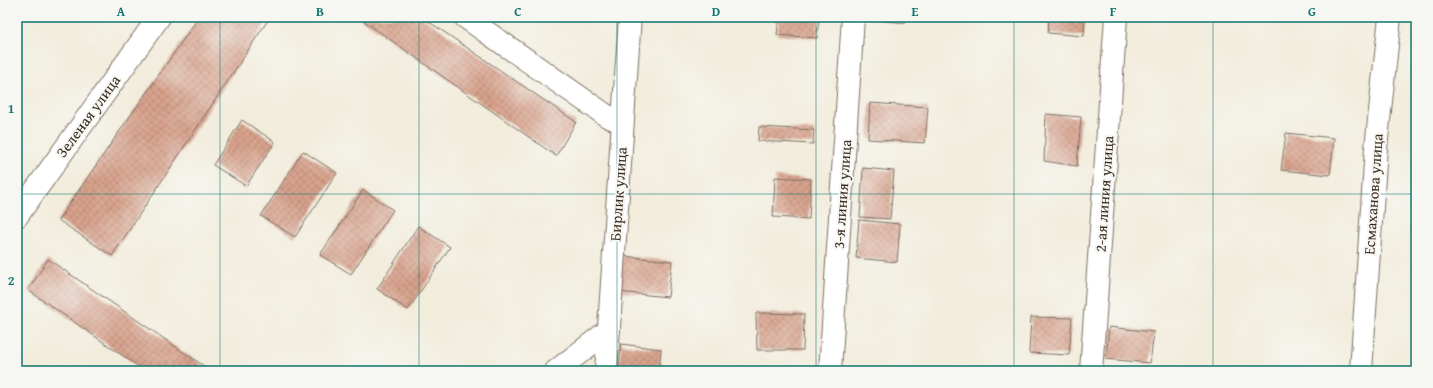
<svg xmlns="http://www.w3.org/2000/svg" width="1433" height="388" font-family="'Gentium Book Plus',serif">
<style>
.building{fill:url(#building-cross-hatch)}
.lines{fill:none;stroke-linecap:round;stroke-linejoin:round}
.minor-casing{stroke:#7b6e60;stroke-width:24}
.minor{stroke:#fff;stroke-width:22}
.grid{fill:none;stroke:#0f766e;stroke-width:1;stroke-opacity:0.55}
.labels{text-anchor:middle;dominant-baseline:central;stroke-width:4;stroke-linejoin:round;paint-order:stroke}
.street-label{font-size:15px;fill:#3b2a1e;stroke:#f6f6f2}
.neatline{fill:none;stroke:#0f766e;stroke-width:1.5}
.grid-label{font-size:13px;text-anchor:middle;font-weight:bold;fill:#0f766e}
</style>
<defs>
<pattern id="building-cross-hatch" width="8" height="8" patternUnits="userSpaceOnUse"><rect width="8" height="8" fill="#d9a38d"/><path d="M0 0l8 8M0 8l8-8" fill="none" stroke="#b18573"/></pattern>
</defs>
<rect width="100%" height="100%" fill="#f6f6f2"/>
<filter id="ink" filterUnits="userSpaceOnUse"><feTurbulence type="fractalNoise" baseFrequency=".025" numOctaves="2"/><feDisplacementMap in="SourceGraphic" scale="8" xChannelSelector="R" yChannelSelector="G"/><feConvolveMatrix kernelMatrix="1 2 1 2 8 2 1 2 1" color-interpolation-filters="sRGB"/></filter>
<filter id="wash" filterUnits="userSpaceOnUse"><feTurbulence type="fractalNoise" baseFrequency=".012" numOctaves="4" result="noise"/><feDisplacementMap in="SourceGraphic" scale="16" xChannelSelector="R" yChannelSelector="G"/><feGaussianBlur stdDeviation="0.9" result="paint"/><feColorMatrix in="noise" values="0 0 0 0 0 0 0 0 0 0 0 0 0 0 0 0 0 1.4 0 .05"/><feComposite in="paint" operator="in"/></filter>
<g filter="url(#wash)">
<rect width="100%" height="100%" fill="#f2ecdb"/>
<g id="blocks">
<g class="building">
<polygon points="199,17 270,17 112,256 58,220"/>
<polygon points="358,17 422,17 576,122 556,156"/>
<polygon points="779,17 819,17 817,38 777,35"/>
<polygon points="872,17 906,17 905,23 872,19"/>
<polygon points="1049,17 1085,17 1084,36 1048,33"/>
<polygon points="870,103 928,107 925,143 868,139"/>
<polygon points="1046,114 1081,117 1077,166 1044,161"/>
<polygon points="242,120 275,142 246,186 213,165"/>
<polygon points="759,127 814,130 813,144 758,141"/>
<polygon points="1286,133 1334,138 1330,175 1281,170"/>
<polygon points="303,151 337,173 295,237 261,216"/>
<polygon points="863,168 894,171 890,219 860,217"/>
<polygon points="775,177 811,179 809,219 773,217"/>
<polygon points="363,190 393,210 351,274 320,255"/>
<polygon points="859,220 900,224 897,262 856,258"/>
<polygon points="418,226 450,247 408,310 377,289"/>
<polygon points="622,256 672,261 668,297 618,292"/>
<polygon points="48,259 211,371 145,371 28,290"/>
<polygon points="756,313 804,314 803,350 757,350"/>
<polygon points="1031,317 1072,318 1069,355 1029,353"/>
<polygon points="1109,327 1154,332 1150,363 1106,359"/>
<polygon points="621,344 661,349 659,371 619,371"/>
</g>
</g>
</g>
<g filter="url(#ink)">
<use href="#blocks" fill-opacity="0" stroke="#7b6e60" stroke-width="1"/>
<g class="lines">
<g class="minor-casing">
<g id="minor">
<polyline points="465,17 607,116 622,122"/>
<polyline points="17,216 159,17"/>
<polyline points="556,371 609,330"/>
<polyline points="606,371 630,17"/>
<polyline points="830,371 853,17"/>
<polyline points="1091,371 1116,17"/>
<polyline points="1361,371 1376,148 1390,17"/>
</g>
</g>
<use href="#minor" class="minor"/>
</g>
</g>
<path class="grid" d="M 220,17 L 220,371M 419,17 L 419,371M 617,17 L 617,371M 816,17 L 816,371M 1014,17 L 1014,371M 1213,17 L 1213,371M 17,194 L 1416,194"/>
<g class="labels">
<g class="street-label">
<text transform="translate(88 116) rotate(-54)">Зеленая улица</text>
<text transform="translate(618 194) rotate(-86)">Бирлик улица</text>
<text transform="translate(842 194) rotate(-86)">3-я линия улица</text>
<text transform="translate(1104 194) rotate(-86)">2-ая линия улица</text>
<text transform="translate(1373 194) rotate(-86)">Есмаханова улица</text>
</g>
</g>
<rect width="1433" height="388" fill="none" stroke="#f6f6f2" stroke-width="44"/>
<rect x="22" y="22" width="1389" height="344" class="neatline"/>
<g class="grid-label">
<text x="121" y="16">A</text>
<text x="320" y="16">B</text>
<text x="518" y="16">C</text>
<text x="716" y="16">D</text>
<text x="915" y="16">E</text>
<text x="1113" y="16">F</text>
<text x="1312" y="16">G</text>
<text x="11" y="113">1</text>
<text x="11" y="285">2</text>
</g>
</svg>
